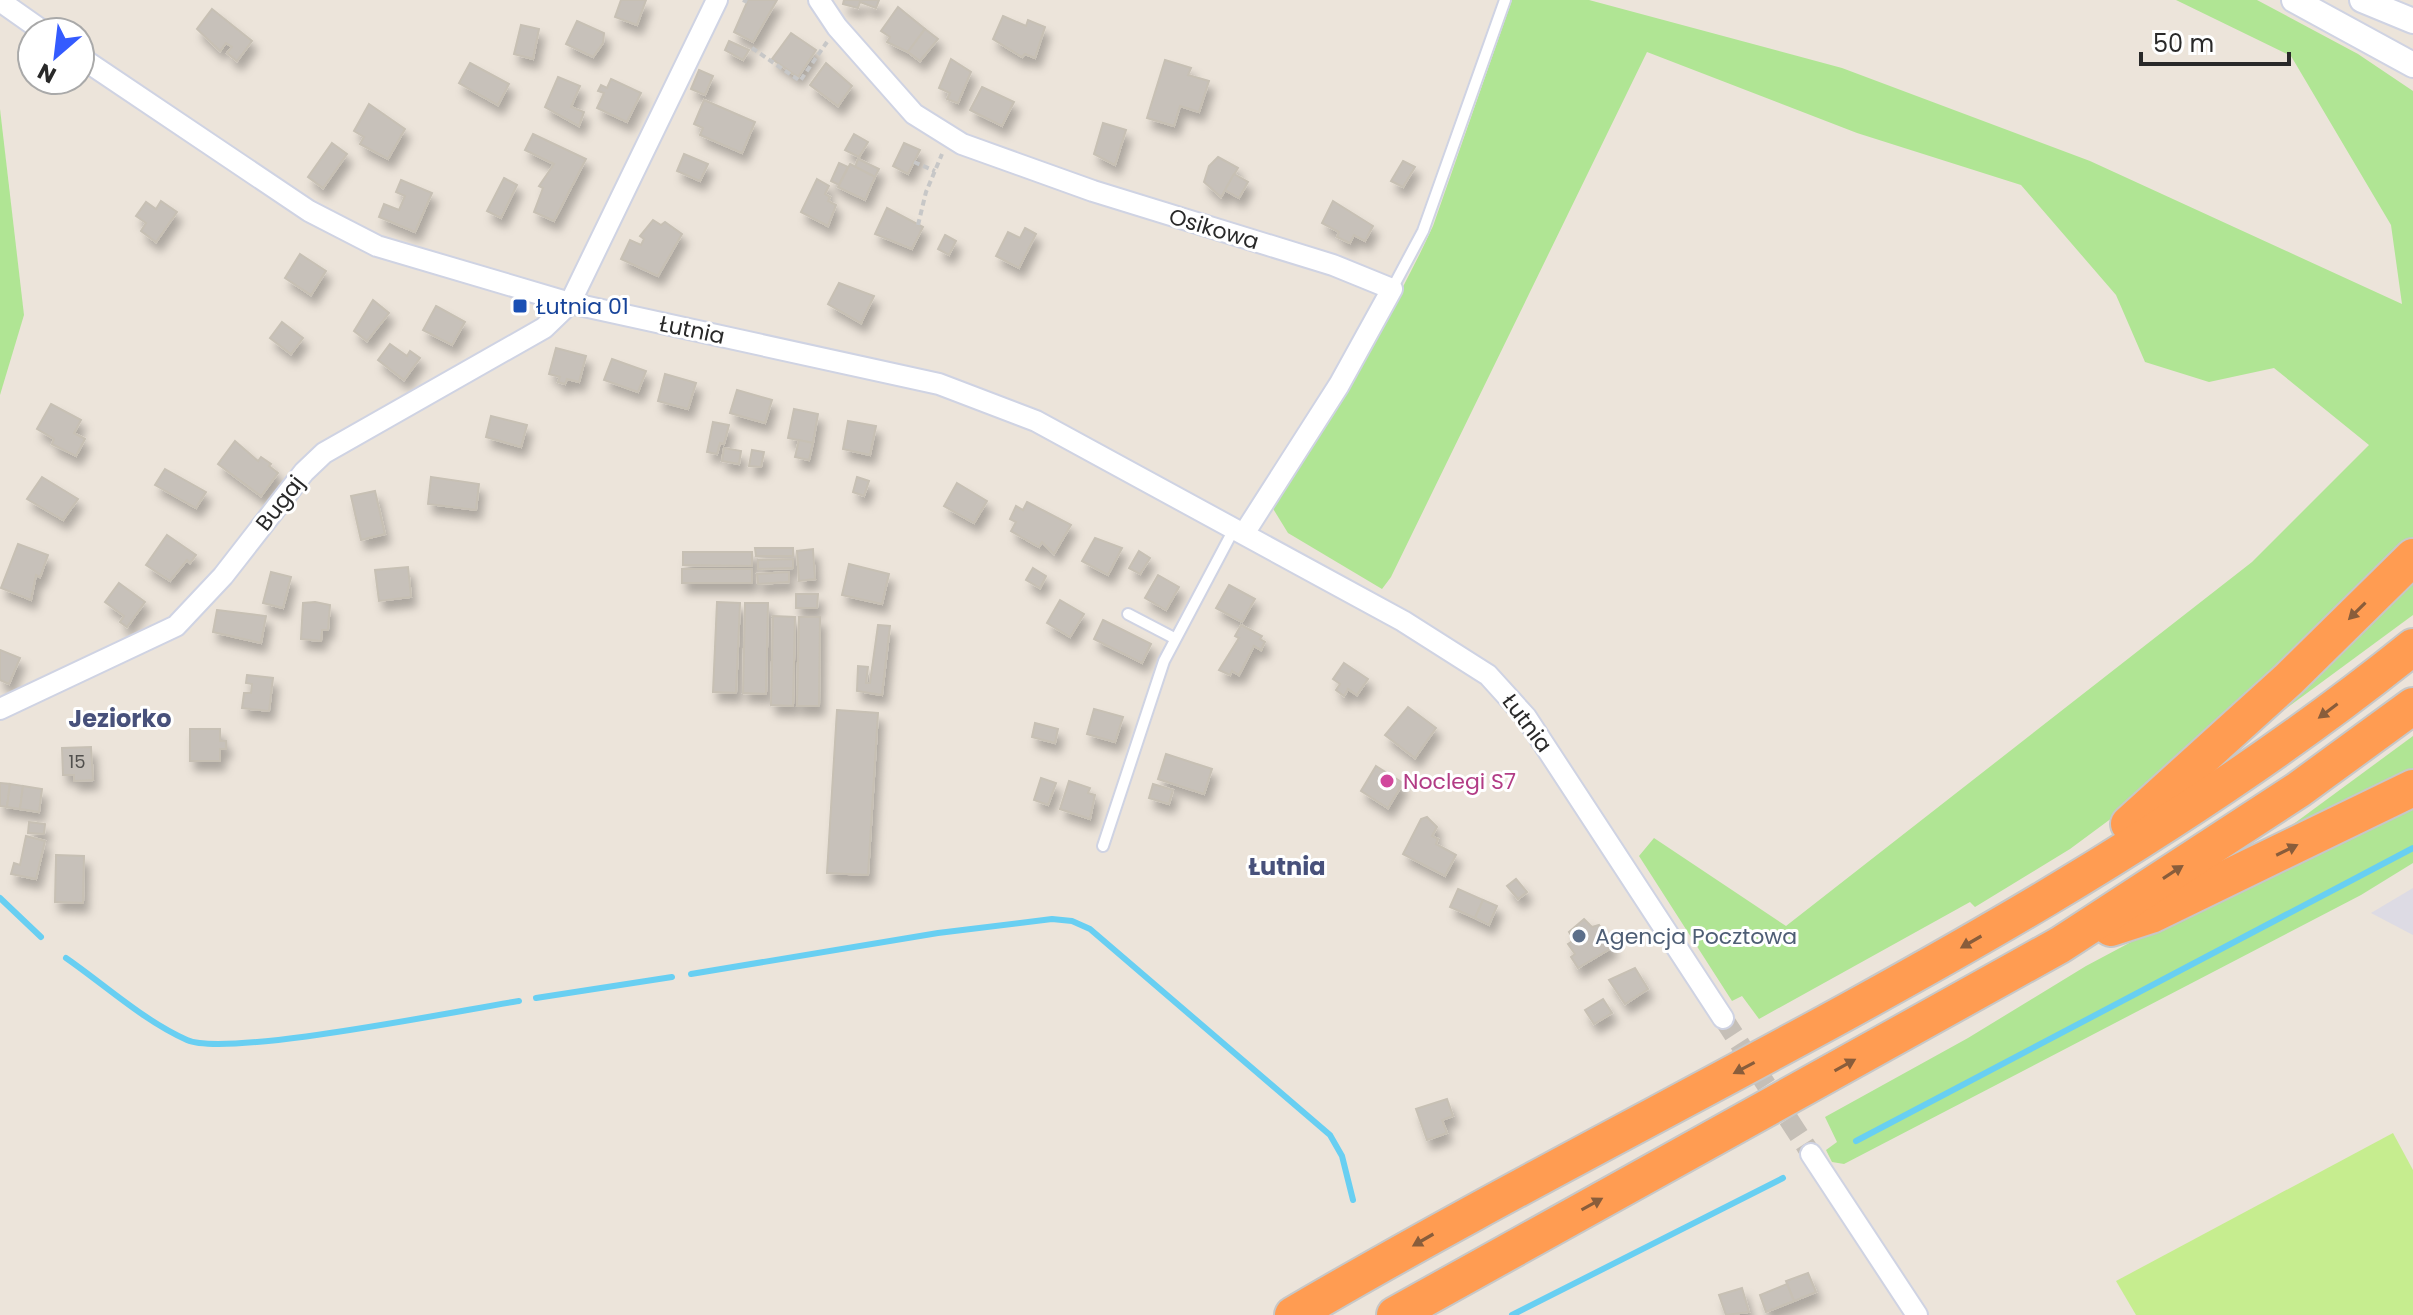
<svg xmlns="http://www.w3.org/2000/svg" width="2413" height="1315" font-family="Poppins,sans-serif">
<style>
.industrial{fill:#dddbe4}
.green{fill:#b0e594}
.pitch{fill:#c6ed8f}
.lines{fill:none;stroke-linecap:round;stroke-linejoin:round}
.stream{stroke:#68cff2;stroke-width:6}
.building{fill:#c7c1ba;stroke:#c7c0b4;stroke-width:2;filter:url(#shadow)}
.minor-tunnel{stroke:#c5bfb7;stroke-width:20;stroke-dasharray:20 10;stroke-linecap:butt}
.service-casing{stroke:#cfd3e3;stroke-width:14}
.minor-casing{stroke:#cfd3e3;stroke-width:24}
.tertiary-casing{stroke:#cfd3e3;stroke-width:28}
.motorway-casing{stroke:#c7c7c7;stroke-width:40}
.path{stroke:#c7c7c7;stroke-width:4;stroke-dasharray:6 4;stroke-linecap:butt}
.service{stroke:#fff;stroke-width:10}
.minor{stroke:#fff;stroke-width:20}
.tertiary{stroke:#fff;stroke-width:24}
.motorway{stroke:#ff9c52;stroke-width:36}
.oneway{fill:#895d3b}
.transit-dot{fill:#1a4fb4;stroke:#fff;stroke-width:3}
.hotel-dot{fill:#d1479c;stroke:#fff;stroke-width:3}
.service-dot{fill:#5c6f8a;stroke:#fff;stroke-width:3}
.labels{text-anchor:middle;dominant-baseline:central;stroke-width:6;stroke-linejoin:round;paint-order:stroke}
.number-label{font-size:18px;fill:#504f4d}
.street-label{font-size:22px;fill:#292929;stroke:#fff}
.transit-label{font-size:22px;fill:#164399;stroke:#fff;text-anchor:start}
.hotel-label{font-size:22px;fill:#b23c85;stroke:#fff;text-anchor:start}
.service-label{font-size:22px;fill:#4e5e75;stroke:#fff;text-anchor:start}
.neighbourhood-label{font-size:24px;font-weight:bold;fill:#48517b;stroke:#fff}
</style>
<defs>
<filter id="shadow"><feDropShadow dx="5" dy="9" stdDeviation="4" flood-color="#0004"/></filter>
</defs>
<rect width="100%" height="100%" fill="#ece4da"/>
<polygon class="industrial" points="2413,888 2413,935 2371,913"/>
<g class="green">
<path d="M 1512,0 L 1589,0 L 1842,68 L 2090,161 L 2402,304 L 2391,225 L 2291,56 L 2176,0 L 2257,0 L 2358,54 L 2413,91 L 2413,543 L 2143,795 L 2070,849 L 1975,907 L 1970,902 L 1759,1019 L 1742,996 L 1732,1001 L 1639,856 L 1654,838 L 1786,926 L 2252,562 L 2369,445 L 2274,368 L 2209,382 L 2145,362 L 2116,295 L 2021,185 L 1857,133 L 1647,52 L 1391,577 L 1382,589 L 1288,533 L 1272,507 C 1329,415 1388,324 1433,226 Z"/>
<polygon points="0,109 24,315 0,395"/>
<polygon points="2413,571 2413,615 2246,738"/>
<polygon points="2413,736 2413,774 2265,845"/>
<polygon points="2413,804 2413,863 2361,895 1844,1164 1832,1162 1826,1150 1837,1142 1825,1117 1968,1038 2086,966 2195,908"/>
</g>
<polygon class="pitch" points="2393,1133 2413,1170 2413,1315 2136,1315 2116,1281"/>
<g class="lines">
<g class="stream">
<polyline points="0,898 41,937"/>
<path d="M 66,958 C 105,985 144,1021 187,1040 C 227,1058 461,1010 519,1001"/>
<polyline points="691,974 938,933 1052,919 1072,921 1090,929 1330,1135 1342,1156 1353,1200"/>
<polyline points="536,998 672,977"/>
<polyline points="1856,1141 2413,848"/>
<polyline points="1512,1315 1783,1178"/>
</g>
</g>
<g class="building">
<polygon points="621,0 646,0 637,25 615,17"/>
<polygon points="748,0 777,0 753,42 734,32"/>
<polygon points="844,0 879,0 876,8 860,2 858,8 843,4"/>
<polygon points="898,7 925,29 908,52 887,42 890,37 881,31"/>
<polygon points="212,9 252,41 237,61 227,53 232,47 226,43 220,51 197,29"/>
<polygon points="1003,16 1026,26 1028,20 1045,27 1035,58 1025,54 1022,57 993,39"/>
<polygon points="577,21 604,33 603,43 593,57 566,44"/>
<polygon points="521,25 539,29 533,59 514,54"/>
<polygon points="925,29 938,39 920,61 908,52"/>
<polygon points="791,33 816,50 798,77 772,59"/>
<polygon points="729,41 749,50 743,60 725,50"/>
<polygon points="951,59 971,72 958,103 947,99 950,93 939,88"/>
<polygon points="1165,60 1191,68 1188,75 1209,81 1199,112 1180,106 1174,126 1147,118"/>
<polygon points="470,63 509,84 498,105 459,83"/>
<polygon points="826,63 852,86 838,106 810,85"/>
<polygon points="699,70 713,76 705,95 691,89"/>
<polygon points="558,77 580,86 571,107 584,112 579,126 545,107"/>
<polygon points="611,79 641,93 627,122 597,108 604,93 598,91 601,85 607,88"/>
<polygon points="982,87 1014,102 1002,126 970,110"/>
<polygon points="704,100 755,122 742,153 700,135 703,128 694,124"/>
<polygon points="369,104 405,129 388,159 360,144 364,137 354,131"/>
<polygon points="1103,123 1126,130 1115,165 1094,154"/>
<polygon points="533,134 586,159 554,221 534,212 543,188 539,186 554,164 525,150"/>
<polygon points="854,134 868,142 859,157 845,150"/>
<polygon points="332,143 347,154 323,188 308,177"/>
<polygon points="904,143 920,150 908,174 893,166"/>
<polygon points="684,154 708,164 700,181 677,171"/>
<polygon points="1218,157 1238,168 1221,197 1204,182 1209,166"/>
<polygon points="858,159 879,169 875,177 855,167"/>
<polygon points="1403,161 1415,167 1403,187 1391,181"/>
<polygon points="839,163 848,167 839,185 831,181"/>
<polygon points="850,164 875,177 865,200 838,187"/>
<polygon points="1234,174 1248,182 1239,198 1225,190"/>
<polygon points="504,178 517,185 501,218 487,211"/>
<polygon points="817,179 829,186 825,194 830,197 828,201 836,205 828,226 801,212"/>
<polygon points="401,180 432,193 415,232 379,217 384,204 399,210 405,196 396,192"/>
<polygon points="161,201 177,212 156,242 141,231 146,223 136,216 146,202 156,209"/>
<polygon points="1333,201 1373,226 1365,241 1354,235 1350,243 1337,237 1339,232 1322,223"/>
<polygon points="887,208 923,227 912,249 875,234"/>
<polygon points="653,220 661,225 665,222 682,234 658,276 621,259 630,240 641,245 644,239 640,236"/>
<polygon points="1025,228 1036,234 1019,268 996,256 1008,232 1020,238"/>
<polygon points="945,235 956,241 949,255 938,249"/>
<polygon points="300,254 326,271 311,295 285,278"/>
<polygon points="839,283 874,296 861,323 828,304"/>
<polygon points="373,300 389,313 367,341 354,331"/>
<polygon points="436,306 465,322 452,345 423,330"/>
<polygon points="282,322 303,338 291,354 270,338"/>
<polygon points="390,344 407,356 410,351 420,358 404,380 378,360"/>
<polygon points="556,348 586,356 579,382 567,379 565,384 558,382 560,377 549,374"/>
<polygon points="612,359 646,371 638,392 604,380"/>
<polygon points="665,374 696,383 688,409 658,401"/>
<polygon points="737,390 772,400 765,423 730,413"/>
<polygon points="51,404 81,420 74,433 85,439 76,456 52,444 54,439 37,429"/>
<polygon points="794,409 818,414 813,443 788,438"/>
<polygon points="491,416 527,425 521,447 486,437"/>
<polygon points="848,421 876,426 870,455 843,449"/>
<polygon points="713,422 729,425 724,444 720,443 717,454 707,452"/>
<polygon points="799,440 813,443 809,460 795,457"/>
<polygon points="235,441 258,461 261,457 271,464 269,466 278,473 261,496 218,464"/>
<polygon points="724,448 741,451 739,464 722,461"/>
<polygon points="752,450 764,452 761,467 749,466"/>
<polygon points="165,469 206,492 196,508 155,485"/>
<polygon points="42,477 78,499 63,520 27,499"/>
<polygon points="431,477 479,484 476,510 428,504"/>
<polygon points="857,477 869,481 864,496 853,492"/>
<polygon points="957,483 987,501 974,523 944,506"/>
<polygon points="375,491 385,534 361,540 351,496"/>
<polygon points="1027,502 1071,525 1054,554 1042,542 1039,547 1011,531 1016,522 1010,519 1016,506 1023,510"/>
<polygon points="167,535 196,555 190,563 187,560 170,581 146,565"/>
<polygon points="1095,538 1122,548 1108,575 1082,561"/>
<polygon points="18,544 48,555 40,577 36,575 31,600 1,588"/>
<polygon points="755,548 793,548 793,556 756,556"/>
<polygon points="813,549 815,579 799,581 797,551"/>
<polygon points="1139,551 1150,558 1140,574 1129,568"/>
<polygon points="683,552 752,552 752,566 683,565"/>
<polygon points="793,559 793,568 758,569 758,560"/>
<polygon points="849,564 889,574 882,604 842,595"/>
<polygon points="408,567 411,597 379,601 375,570"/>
<polygon points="1033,568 1046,576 1040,588 1026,580"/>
<rect x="682" y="569" width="70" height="14"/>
<polygon points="271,572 291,577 283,608 263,603"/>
<polygon points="789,572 789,582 758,584 757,574"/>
<polygon points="1158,575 1179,587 1166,610 1145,598"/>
<polygon points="119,583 145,602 127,627 120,622 124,616 105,602"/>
<polygon points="1229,585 1255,599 1242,622 1216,608"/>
<polygon points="796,594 818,594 817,608 796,608"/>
<polygon points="1060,600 1084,614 1070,637 1047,623"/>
<polygon points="315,602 330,605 328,630 322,630 321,641 301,639 303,603"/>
<polygon points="717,602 740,603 736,693 713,692"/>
<polygon points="745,603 768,603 766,694 743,693"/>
<polygon points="217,610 266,616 261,643 213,632"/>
<polygon points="773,616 795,617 793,706 771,705"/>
<polygon points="799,617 820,617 819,706 797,706"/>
<polygon points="1103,620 1151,644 1142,663 1094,639"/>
<polygon points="878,625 890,626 882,695 857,691 858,666 868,667 866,683 870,683"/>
<polygon points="1241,625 1262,636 1260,639 1265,642 1261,650 1254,646 1239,675 1232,671 1230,675 1219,670 1239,638 1235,636"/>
<polygon points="0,650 20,658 9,684 0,680"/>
<polygon points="1344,663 1368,679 1357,695 1348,689 1344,696 1336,690 1340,684 1333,679"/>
<polygon points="247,675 273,678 269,711 242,708 244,693 251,693 252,684 246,683"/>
<polygon points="1408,707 1436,728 1415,758 1385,735"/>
<polygon points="1094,709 1123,717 1115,742 1087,734"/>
<polygon points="837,710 878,713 868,875 827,873"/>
<polygon points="1035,723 1058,729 1055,743 1032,737"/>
<polygon points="190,729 220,729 220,741 226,741 226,749 220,749 220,761 190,761"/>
<polygon points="91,747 93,780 74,781 74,775 63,775 62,748"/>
<polygon points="1166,754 1212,769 1204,794 1158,779"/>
<polygon points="1376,766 1403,783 1388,808 1361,791"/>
<polygon points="1041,778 1056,783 1048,805 1034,800"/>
<polygon points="1069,781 1090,788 1088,793 1095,795 1090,819 1060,809"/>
<polygon points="0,783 10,784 7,807 0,806"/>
<polygon points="10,784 23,786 20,809 7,807"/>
<polygon points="1153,784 1173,790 1169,804 1149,798"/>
<polygon points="23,786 42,789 39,812 20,809"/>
<polygon points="1427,817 1437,827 1432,836 1438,839 1436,844 1456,855 1445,876 1403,854 1421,819"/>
<polygon points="29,822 45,824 44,834 28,833"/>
<polygon points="26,836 45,841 36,879 11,874 14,863 20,865"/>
<polygon points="56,855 84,856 83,903 55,902"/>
<polygon points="1516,879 1527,892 1518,899 1507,886"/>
<polygon points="1458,889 1483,900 1475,918 1450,907"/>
<polygon points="1483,900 1497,906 1489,925 1475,918"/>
<polygon points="1584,919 1592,927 1599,925 1613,947 1578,968 1571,957 1575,954 1568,944 1574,940 1569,932"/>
<polygon points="1635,968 1648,989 1625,1004 1609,980"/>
<polygon points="1603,999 1612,1013 1594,1024 1585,1010"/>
<polygon points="1447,1099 1453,1116 1442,1120 1447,1133 1427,1140 1416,1109"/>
<polygon points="1808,1273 1816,1292 1794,1301 1786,1281"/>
<polygon points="1787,1284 1794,1301 1766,1312 1760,1295"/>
<polygon points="1742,1288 1749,1312 1726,1315 1719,1295"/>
</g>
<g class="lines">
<polyline class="minor-tunnel" points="1723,1018 1811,1154"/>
<g class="service-casing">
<g id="service">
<polyline points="1392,289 1423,231 1505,0"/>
<polyline points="1128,614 1174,638"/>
<polyline points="1103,846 1164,661 1234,529"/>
</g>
</g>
<g class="minor-casing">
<g id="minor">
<polyline points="819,0 837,27 914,114 962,144 1093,191 1333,265 1392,289 1339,385 1245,532"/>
<polyline points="0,1 44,32"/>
<polyline points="80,57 309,211 377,246 570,303 939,384 1036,421 1403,621 1488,675 1526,717 1723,1018"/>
<polyline points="0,709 176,626 223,576 304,472 324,453 544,328 570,303 717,0"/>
<polyline points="1811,1154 1917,1315"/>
</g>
</g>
<g class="tertiary-casing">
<g id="tertiary">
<polyline points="2294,0 2413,65"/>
<polyline points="2362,0 2413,21"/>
</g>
</g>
<g class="motorway-casing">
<g id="motorway">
<polyline points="2129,824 2289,679 2413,557"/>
<polyline points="2111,928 2151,915 2413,788"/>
<path d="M 1293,1315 C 1667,1095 2073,921 2413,647"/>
<polyline points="1395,1315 2060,945 2298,790 2413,706"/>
</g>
</g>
<g class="path">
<polyline points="743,0 747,2"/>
<polyline points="752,48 800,81 827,42"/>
<polyline points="914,162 935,171"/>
<polyline points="918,225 926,192 942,154"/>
</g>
<use href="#service" class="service"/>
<use href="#minor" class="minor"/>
<use href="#tertiary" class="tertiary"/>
<use href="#motorway" class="motorway"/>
</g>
<defs><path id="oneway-solid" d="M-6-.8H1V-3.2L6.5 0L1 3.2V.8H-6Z" transform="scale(2)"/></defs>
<g class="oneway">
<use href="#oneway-solid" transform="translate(2357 611) rotate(135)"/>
<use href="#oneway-solid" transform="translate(2328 711) rotate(143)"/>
<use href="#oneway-solid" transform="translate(2287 850) rotate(-26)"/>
<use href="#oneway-solid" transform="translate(2173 872) rotate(-33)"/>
<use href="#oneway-solid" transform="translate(1971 942) rotate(150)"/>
<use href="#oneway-solid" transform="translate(1845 1065) rotate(-29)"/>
<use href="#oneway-solid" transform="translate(1744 1068) rotate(152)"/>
<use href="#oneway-solid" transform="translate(1592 1204) rotate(-29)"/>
<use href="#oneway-solid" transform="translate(1423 1240) rotate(150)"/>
</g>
<rect class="transit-dot" x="512" y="298" width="16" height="16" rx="4"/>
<circle class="hotel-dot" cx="1387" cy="781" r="8"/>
<circle class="service-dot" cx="1579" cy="936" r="8"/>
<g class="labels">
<g class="number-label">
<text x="77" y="761">15</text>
</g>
<g class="street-label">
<text transform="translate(1214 229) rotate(17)">Osikowa</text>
<text transform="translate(692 330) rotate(12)">Łutnia</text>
<text transform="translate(280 503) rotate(-52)">Bugaj</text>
<text transform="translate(1527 723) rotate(53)">Łutnia</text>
</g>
<g class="transit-label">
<text x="536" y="306">Łutnia 01</text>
</g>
<g class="hotel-label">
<text x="1403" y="781">Noclegi S7</text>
</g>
<g class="service-label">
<text x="1595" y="936">Agencja Pocztowa</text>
</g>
<g class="neighbourhood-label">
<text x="120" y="718">Jeziorko</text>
<text x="1287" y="866">Łutnia</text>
</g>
</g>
<g transform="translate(56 56) rotate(208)"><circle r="38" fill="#ffffff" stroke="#a9a9a9" stroke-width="2"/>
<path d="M0-6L14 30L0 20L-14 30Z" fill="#345bff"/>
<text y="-12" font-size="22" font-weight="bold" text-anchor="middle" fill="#292929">N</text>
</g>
<path d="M2141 52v12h148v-12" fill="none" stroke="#292929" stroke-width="4"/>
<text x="2153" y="52" font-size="24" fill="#292929" stroke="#ffffff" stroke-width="6" paint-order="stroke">50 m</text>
</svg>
